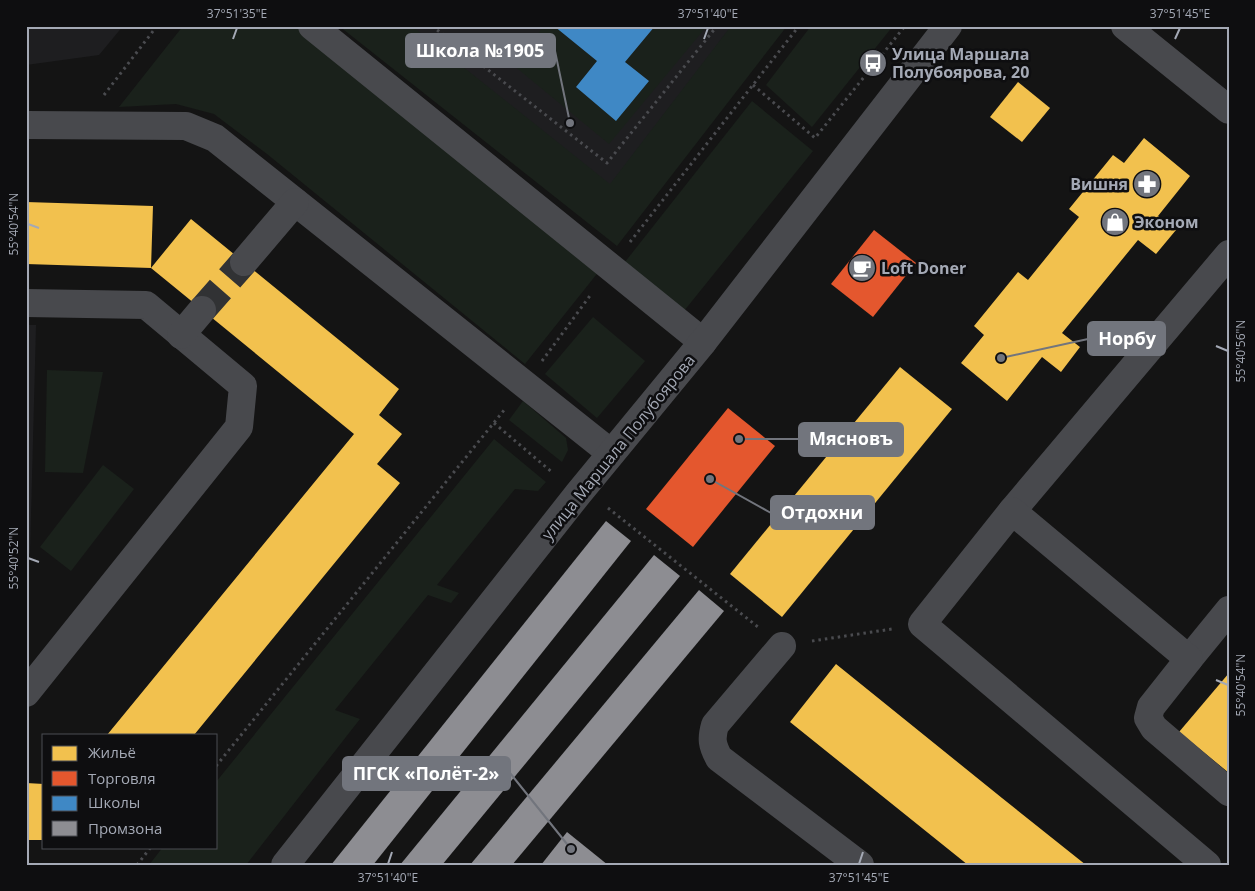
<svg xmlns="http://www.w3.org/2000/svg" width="1255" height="891" font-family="'Open Sans',sans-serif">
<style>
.built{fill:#1e1e20}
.green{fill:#1a211b}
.homes{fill:#f2c14e}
.shops{fill:#e4572e}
.schools{fill:#3f88c5}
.industry{fill:#8d8d92}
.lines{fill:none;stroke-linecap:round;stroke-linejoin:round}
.minor-tunnel{stroke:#313234;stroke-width:28;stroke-dasharray:28 14;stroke-linecap:butt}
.path{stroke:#4a4b4f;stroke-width:3;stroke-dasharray:2.5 4;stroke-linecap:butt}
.minor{stroke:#48494d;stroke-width:28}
.ticks{fill:none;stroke:#a4a9b5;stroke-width:2}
.labels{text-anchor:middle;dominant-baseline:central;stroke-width:5;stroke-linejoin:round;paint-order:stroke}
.poi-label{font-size:16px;font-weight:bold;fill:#a4a9b5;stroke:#0e0e10;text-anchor:start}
.street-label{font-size:16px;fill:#a4a9b5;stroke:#0e0e10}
.leader{fill:none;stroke:#72757d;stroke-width:2}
.callout-dot{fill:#72757d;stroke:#0e0e10;stroke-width:2}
.callout{fill:#72757d;stroke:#72757d;stroke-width:2}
.callout-label{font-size:18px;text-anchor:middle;font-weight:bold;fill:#fff}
.neatline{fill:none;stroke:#a4a9b5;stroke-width:2}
.ticks-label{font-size:12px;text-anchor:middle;fill:#a4a9b5}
</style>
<rect width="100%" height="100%" fill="#141414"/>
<g class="built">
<polygon points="26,26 123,26 99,55 26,65"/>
<polygon points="354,26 741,26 592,219"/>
<polygon points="26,325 36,325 30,553 26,557"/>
</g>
<g class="green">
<polygon points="183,26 296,26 600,270 525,364 267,154 214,114 176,104 119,107"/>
<polygon points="339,26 412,26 610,184 731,26 787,26 617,246"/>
<polygon points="544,26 554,26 597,61 576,87 616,120 649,81 625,62 655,26 707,26 609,144 513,65"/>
<polygon points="811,26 893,26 812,127 766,85"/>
<polygon points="752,101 813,151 680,316 621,267"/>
<polygon points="593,317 645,361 597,418 545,374"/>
<polygon points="47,370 103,372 83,473 45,472"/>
<polygon points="523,401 566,438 568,450 562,462 509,420"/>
<polygon points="494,439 546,482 538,491 515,489 437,585 459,593 451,603 428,595 335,710 360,719 246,865 149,865 163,847 216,847 216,782"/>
<polygon points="103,465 134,489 71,571 40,547"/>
</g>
<g class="homes">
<polygon points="1018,82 1050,108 1022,142 990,117"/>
<polygon points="1144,138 1190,176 1158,216 1176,230 1156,254 1138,240 1062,333 1080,347 1061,372 1042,357 1007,401 961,363 984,335 974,326 1018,272 1028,280 1079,217 1069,209 1113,155 1124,163"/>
<polygon points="26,202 153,206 151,268 26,264"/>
<polygon points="191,219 399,389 379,415 402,434 377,464 400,483 194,735 107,735 354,434 151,268"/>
<polygon points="900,367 952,409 782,617 730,574"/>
<polygon points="836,664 1002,798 1086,865 968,865 790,722"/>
<polygon points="1229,673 1229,773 1179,732"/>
<polygon points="26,783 44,784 44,840 26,840"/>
</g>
<g class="shops">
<polygon points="874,230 916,263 873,317 831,284"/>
<polygon points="728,408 775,446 693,547 646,509"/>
</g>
<polygon class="schools" points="554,26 655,26 625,62 649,81 616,121 576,87 597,61"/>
<g class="industry">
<polygon points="606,521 631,541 373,865 331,865"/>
<polygon points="654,555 680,576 442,865 400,865"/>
<polygon points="699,590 724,611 512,865 470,865"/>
<polygon points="567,832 608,865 541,865"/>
</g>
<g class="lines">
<polyline class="minor-tunnel" points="202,310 244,262"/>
<g class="path">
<polyline points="432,26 607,163 717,26"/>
<polyline points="753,85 815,138 905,26"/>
<polyline points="104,95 157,26"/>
<polyline points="630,242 799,26"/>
<polyline points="542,361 592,293"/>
<polyline points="494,423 553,473"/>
<polyline points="608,508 758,627"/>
<polyline points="812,641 892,629"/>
<polyline points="216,766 505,409"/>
<polyline points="137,865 151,847"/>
</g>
<g class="minor">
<polyline points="312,26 703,342"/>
<polyline points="1125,26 1229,110"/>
<polyline points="26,125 186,126 215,138 611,453"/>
<polyline points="244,262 295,202"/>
<polyline points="26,303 146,305 243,386 239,427 26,693"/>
<polyline points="181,335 202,310"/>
<polyline points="1012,511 1229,254"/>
<path d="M 782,646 L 715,725 C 711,739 712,745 719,758 L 860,865"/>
<polyline points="1189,659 1229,610"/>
<polyline points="285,865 578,494 703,342 948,26"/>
<polyline points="1207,865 922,624 1012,511 1189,659 1151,707 1148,718 1154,728 1229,792"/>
</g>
</g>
<path class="ticks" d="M 233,39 L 237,28M 704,39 L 708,28M 1175,39 L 1180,28M 28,224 L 39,228M 1216,346 L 1228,351M 28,558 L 39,562M 1216,680 L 1228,685M 388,864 L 392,852M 859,864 L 863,852"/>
<defs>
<g id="bus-disc" transform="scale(1.4375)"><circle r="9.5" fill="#72757d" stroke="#0e0e10"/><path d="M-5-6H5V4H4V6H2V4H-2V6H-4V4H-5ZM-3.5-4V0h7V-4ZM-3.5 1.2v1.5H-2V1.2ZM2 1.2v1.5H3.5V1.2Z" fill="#fff"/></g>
<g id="pharmacy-disc" transform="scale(1.4375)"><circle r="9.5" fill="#72757d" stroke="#0e0e10"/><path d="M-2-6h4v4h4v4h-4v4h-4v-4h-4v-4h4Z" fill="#fff"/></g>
<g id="shop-disc" transform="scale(1.4375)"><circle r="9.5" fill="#72757d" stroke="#0e0e10"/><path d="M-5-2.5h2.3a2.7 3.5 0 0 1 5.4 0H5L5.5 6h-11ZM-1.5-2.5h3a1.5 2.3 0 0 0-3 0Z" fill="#fff"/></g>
<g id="cafe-disc" transform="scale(1.4375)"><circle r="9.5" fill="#72757d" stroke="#0e0e10"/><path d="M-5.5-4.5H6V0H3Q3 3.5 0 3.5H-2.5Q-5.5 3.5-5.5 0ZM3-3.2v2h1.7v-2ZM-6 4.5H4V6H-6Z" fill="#fff"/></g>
</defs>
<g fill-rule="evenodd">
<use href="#bus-disc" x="873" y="63"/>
<use href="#pharmacy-disc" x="1147" y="184"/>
<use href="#shop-disc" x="1115" y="222"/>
<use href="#cafe-disc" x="862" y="268"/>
</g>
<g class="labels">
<g class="poi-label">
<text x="892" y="54">Улица Маршала<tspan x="892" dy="18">Полубоярова, 20</tspan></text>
<text x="1128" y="184" text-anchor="end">Вишня</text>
<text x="1134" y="222">Эконом</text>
<text x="881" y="268">Loft Doner</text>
</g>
<g class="street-label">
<text transform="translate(618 447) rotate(-51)">улица Маршала Полубоярова</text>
</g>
</g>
<path class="leader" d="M570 123L555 51M1001 358L1088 339M739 439L799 439M710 479L771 513M571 849L510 773"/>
<g class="callout-dot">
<circle cx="570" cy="123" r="5"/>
<circle cx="1001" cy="358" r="5"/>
<circle cx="739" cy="439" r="5"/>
<circle cx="710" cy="479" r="5"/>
<circle cx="571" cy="849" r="5"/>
</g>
<g class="callout">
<rect x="406" y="34" width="149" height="33" rx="5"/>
<rect x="1088" y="322" width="77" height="33" rx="5"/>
<rect x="799" y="423" width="104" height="33" rx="5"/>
<rect x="771" y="496" width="103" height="33" rx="5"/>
<rect x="343" y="757" width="167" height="33" rx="5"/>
</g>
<g class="callout-label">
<text x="480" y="57">Школа №1905</text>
<text x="1127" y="345">Норбу</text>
<text x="851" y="445">Мясновъ</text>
<text x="822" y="519">Отдохни</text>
<text x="426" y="780">ПГСК «Полёт-2»</text>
</g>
<rect width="1255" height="891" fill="none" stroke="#0e0e10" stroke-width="55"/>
<rect x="42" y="734" width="175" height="115" fill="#0e0e10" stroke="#4a4c52"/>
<rect x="52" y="746" width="25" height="15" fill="#f2c14e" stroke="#4a4c52"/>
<text x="88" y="758" font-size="15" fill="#a4a9b5">Жильё</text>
<rect x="52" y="771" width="25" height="15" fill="#e4572e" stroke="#4a4c52"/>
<text x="88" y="784" font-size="15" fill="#a4a9b5">Торговля</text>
<rect x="52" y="796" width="25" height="15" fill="#3f88c5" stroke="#4a4c52"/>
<text x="88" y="808" font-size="15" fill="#a4a9b5">Школы</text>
<rect x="52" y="821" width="25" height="15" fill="#8d8d92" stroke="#4a4c52"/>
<text x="88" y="834" font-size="15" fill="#a4a9b5">Промзона</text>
<rect x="28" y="28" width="1200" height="836" class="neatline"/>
<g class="ticks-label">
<text x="237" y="18">37°51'35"E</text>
<text x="708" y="18">37°51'40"E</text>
<text x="1180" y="18">37°51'45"E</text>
<text transform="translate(14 224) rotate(-90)" y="4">55°40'54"N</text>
<text transform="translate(1241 351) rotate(-90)" y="4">55°40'56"N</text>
<text transform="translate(14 558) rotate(-90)" y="4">55°40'52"N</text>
<text transform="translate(1241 685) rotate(-90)" y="4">55°40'54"N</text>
<text x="388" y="882">37°51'40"E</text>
<text x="859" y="882">37°51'45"E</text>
</g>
</svg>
